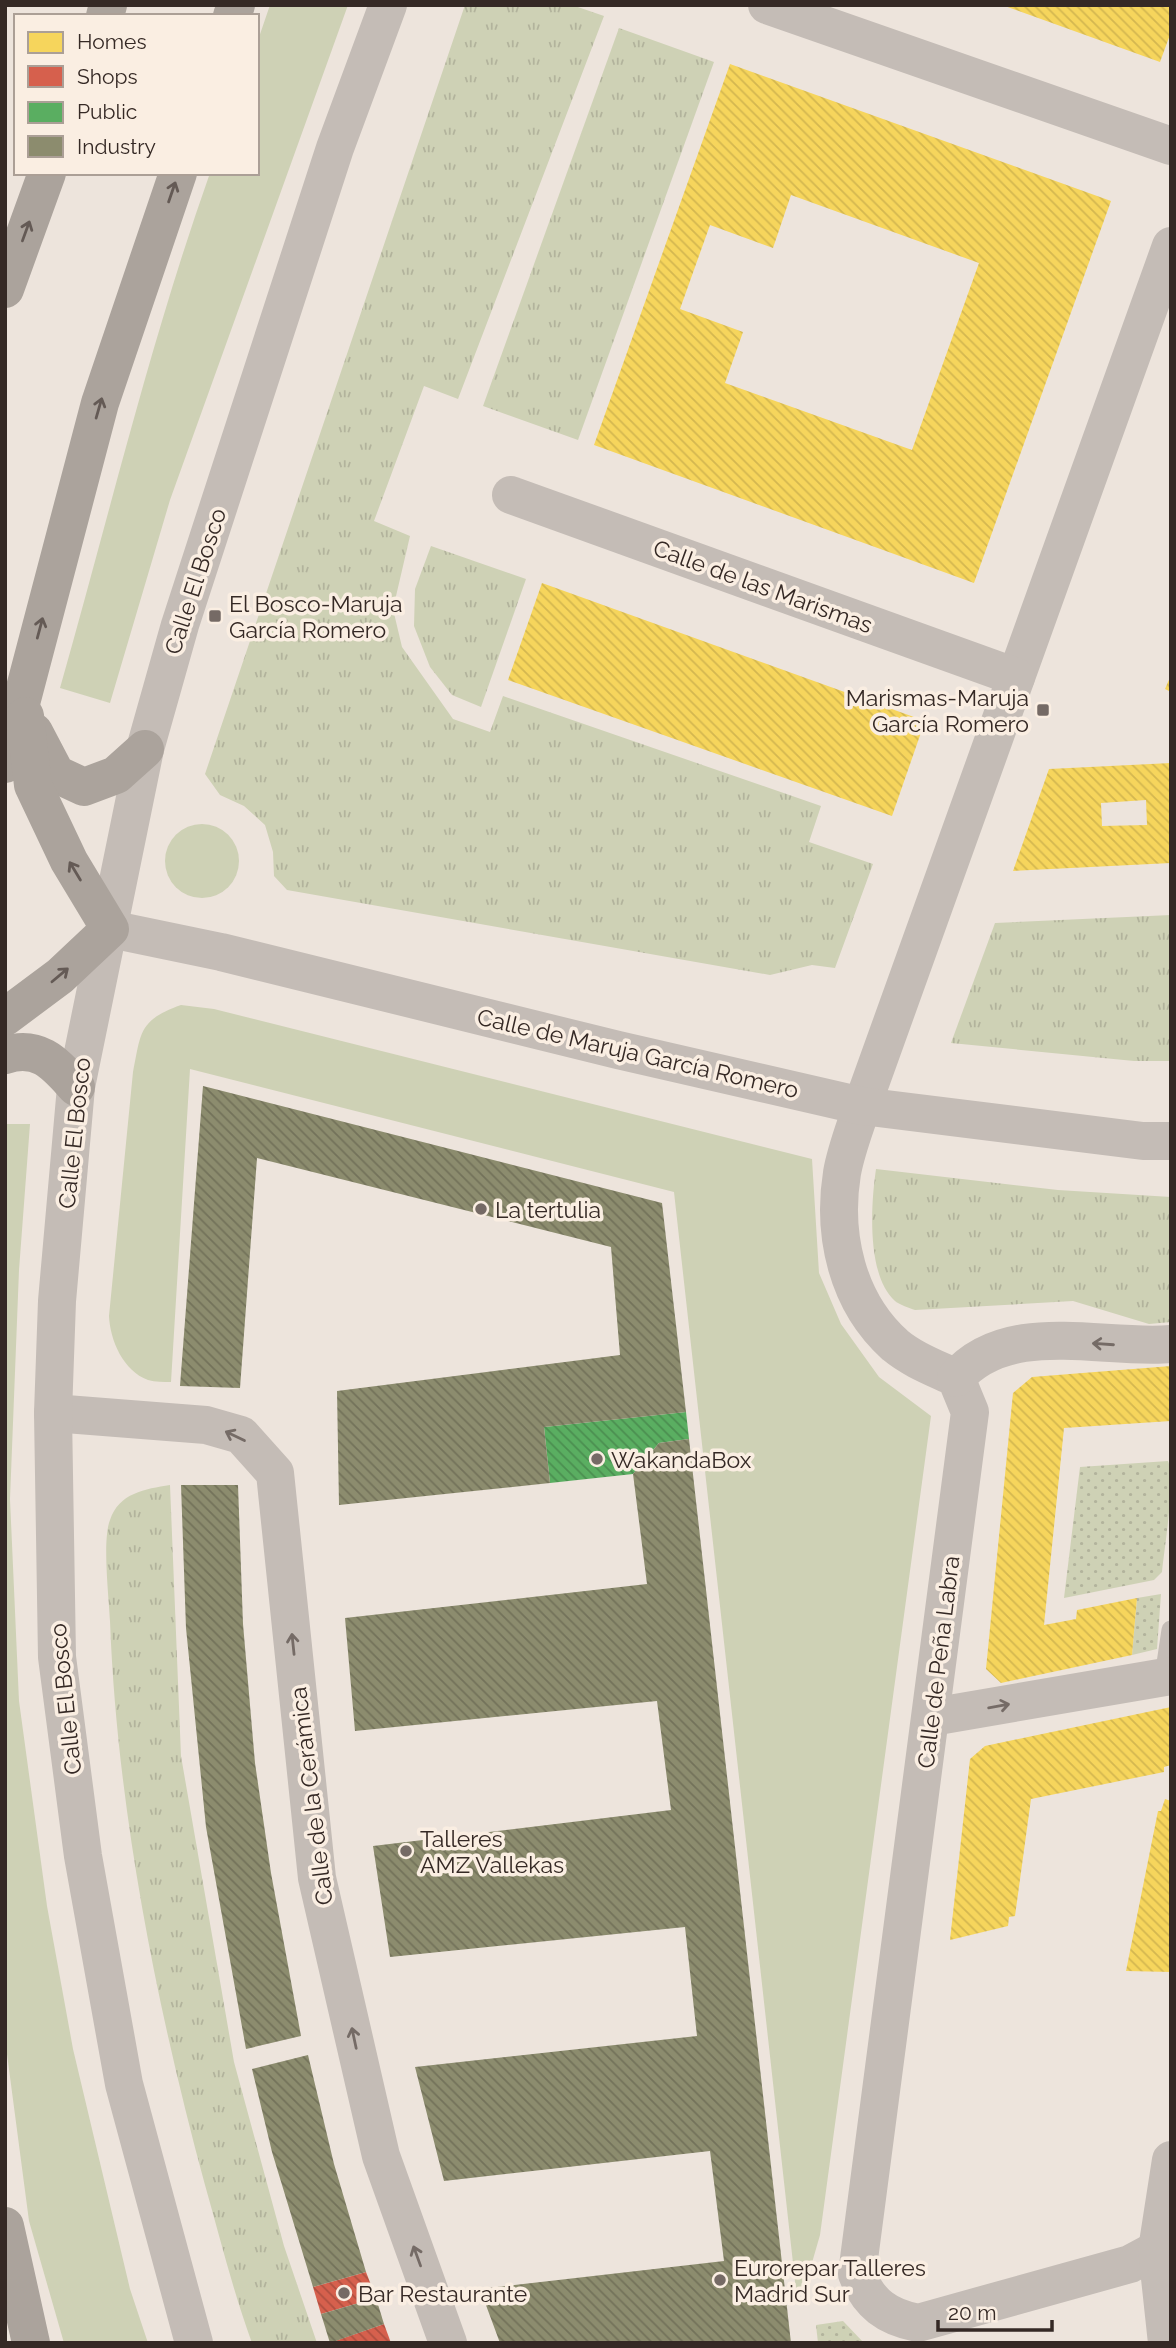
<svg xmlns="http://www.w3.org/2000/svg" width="1176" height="2348" font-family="Raleway,sans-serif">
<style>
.grass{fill:#ced1b5}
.park{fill:url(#park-tufts)}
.garden{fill:url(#garden-dots)}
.homes{fill:url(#homes-back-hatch);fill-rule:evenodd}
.shops{fill:url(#shops-back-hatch)}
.public{fill:url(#public-back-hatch)}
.industry{fill:url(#industry-back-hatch)}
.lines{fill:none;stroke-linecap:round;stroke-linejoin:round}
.service{stroke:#c4bcb6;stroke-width:19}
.minor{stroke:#c4bcb6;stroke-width:38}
.motorway{stroke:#aba39c;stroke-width:38}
.oneway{stroke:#645a55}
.oneway2{stroke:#756b66}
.poi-dot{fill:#756a65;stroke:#faeee2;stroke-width:2.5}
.labels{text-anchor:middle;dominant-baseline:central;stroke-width:7;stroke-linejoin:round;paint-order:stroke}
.street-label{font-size:23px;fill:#352925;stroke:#faeee2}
.poi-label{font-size:23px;fill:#352925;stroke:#faeee2;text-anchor:start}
</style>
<defs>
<pattern id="park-tufts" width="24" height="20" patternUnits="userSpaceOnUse" patternTransform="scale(1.75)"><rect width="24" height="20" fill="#ced1b5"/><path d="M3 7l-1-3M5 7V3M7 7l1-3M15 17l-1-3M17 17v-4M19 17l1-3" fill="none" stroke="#b2b39c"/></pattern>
<pattern id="garden-dots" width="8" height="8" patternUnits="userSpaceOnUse" patternTransform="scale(1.75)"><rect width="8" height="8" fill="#ced1b5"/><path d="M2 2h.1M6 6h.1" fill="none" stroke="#b2b39c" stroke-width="1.8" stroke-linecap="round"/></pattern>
<pattern id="homes-back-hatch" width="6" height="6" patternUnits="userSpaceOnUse" patternTransform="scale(1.75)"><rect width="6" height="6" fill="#f6d55c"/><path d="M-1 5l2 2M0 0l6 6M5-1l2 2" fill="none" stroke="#d4b750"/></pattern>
<pattern id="shops-back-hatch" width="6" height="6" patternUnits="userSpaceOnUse" patternTransform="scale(1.75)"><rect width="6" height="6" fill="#d6604d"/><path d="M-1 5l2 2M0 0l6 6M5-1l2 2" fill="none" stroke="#ae4f40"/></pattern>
<pattern id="public-back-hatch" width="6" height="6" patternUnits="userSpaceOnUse" patternTransform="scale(1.75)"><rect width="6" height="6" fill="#5aae61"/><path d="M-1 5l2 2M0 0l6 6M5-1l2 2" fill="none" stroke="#4b8e50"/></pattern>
<pattern id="industry-back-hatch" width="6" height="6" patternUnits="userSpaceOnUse" patternTransform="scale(1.75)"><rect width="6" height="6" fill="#8c8c6e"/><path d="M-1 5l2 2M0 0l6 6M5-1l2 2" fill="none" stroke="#73725a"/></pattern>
</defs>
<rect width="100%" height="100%" fill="#ede4dc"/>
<g class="grass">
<path d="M 270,5 L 348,5 L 170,500 L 110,703 L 60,688 C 109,516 150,342 210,173 L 257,173 L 257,43 Z"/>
<circle cx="202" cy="861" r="37"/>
<path d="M 181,1005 L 214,1009 L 812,1159 L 819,1273 L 841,1324 L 879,1377 L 931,1416 L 820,2235 L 805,2287 L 796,2290 L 674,1192 L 190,1069 L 171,1382 C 164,1382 155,1382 148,1380 C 123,1371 110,1340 109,1316 L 133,1072 C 141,1032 139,1020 181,1005 Z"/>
<polygon points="5,1124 30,1124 19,1270 10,1499 19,1701 47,1906 73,2049 130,2289 148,2343 64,2343 29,2221 5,2039"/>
</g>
<g class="park">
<polygon points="465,5 572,5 604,16 458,399 424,386 374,521 410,536 393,609 402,647 453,719 490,732 503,696 821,806 809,842 873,864 835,968 812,965 770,975 287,890 274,876 273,852 265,825 244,806 220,795 205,774"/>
<polygon points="619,28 714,62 578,440 483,406"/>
<polygon points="431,546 526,579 481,707 452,695 430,667 414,626 415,589"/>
<polygon points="1171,915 1171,1061 1134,1061 951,1043 995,923"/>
<path d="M 876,1169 L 1058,1190 L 1171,1197 L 1171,1322 L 1149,1324 L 1073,1301 L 915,1310 C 909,1308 900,1305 895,1301 C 866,1275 871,1203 876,1169 Z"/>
<path d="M 170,1485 L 181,1756 L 234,2062 L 284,2246 L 317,2343 L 252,2343 C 233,2291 220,2238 205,2185 C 156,2005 117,1807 110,1621 C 109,1598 102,1540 110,1520 C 119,1493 145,1489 170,1485 Z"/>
</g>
<g class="garden">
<path d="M 1168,1461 C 1176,1479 1164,1550 1162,1572 L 1154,1580 L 1064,1598 L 1080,1467 Z"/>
<polygon points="1161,1594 1157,1649 1132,1655 1137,1598"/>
<polygon points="843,2321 864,2343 818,2343 816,2325"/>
</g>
<g class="homes">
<polygon points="1002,5 1171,5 1171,32 1160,62"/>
<path d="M 730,64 L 1111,201 L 974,583 L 594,445 ZM 791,195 L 979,263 L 912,450 L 725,383 L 743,332 L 680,309 L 710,225 L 773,248 Z"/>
<polygon points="542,583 925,721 892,816 508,680"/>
<polygon points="1171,675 1171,692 1165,689"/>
<path d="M 1171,763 L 1171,863 L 1013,871 L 1049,769 ZM 1146,800 L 1147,825 L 1102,826 L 1101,803 Z"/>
<polygon points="1171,1366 1171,1421 1064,1428 1044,1625 1076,1619 1077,1610 1137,1598 1132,1655 1001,1683 986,1669 1013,1393 1032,1377"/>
<polygon points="1171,1707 1171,1765 1164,1767 1164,1772 1031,1799 1015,1916 1009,1917 1008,1926 950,1940 970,1759 985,1746"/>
<polygon points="1165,1799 1171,1801 1171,1972 1126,1971 1158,1811 1161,1811"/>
</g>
<g class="shops">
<polygon points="366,2272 376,2298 321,2314 313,2287"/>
<polygon points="384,2324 391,2343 332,2343 332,2342"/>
</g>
<polygon class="public" points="686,1412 689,1439 659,1443 633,1474 550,1483 544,1427"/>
<g class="industry">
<polygon points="203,1086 662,1203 686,1412 544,1427 550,1483 339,1505 337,1391 620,1355 611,1247 257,1158 240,1388 180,1386"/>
<polygon points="689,1439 791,2343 500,2343 480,2289 724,2261 710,2151 444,2181 415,2067 697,2036 685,1927 390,1957 373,1846 671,1810 657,1701 355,1731 345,1618 647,1584 633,1474 659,1443"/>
<polygon points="181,1485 238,1485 243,1624 255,1763 271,1873 301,2036 246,2049 206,1827 186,1628"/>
<polygon points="308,2055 334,2164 366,2272 313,2287 272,2152 252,2069"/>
<polygon points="376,2298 384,2324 330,2343 321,2314"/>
</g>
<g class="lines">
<polyline class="service" points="1164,1677 1171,1630"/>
<g class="minor">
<polyline points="767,5 1171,146"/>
<path d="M 1171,246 L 862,1106 C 855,1128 846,1150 842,1173 C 832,1235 847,1302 895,1345 C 913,1360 935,1368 956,1378 L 970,1412 L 857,2274 C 869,2304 887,2317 918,2323 L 1130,2264 L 1171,2242"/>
<polyline points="511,495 1016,677"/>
<polyline points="110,929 221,952 618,1050 862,1106 1143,1141 1171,1141"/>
<path d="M 956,1378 C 1008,1318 1101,1350 1171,1344"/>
<polyline points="53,1413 206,1425 241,1435 275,1473 317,1878 381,2156 448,2343"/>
<polyline points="932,1717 1171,1676"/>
<polyline points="194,2343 124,2084 83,1856 57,1657 53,1413 57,1301 76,1087 145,749 180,625 335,148 388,5"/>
<polyline points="1167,2343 1157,2250 1171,2160"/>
</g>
<g class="motorway">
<polyline points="105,16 108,5"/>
<polyline points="232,16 236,5"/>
<polyline points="5,289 47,173"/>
<polyline points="34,732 56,774 84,787 116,775 145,749"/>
<polyline points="5,764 100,403 178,173"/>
<polyline points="5,1017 60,976 110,929 69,861 33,785 25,716"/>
<path d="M 5,1055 C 40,1044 56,1065 76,1087"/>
<polyline points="5,2226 31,2343"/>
</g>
</g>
<defs><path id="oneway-shaft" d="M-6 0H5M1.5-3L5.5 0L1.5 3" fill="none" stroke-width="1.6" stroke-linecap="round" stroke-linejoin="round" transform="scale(1.75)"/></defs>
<g class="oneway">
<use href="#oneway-shaft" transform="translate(172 192) rotate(-71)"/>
<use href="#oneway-shaft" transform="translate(26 231) rotate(-70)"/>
<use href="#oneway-shaft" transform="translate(99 408) rotate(-74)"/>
<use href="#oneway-shaft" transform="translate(40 628) rotate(-75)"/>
<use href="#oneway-shaft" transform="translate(75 871) rotate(-121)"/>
<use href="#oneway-shaft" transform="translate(60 975) rotate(-40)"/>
</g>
<g class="oneway2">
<use href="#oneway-shaft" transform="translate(1103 1344) rotate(-176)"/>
<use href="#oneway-shaft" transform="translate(235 1436) rotate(-154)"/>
<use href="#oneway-shaft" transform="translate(293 1644) rotate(-96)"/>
<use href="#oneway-shaft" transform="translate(999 1706) rotate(-10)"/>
<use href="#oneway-shaft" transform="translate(354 2038) rotate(-102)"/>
<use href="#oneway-shaft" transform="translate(417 2256) rotate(-110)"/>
</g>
<g class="poi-dot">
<rect x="208" y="609" width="14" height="14" rx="3.5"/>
<rect x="1036" y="703" width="14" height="14" rx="3.5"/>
<circle cx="481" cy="1209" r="7"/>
<circle cx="597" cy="1459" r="7"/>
<circle cx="406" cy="1851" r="7"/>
<circle cx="720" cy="2280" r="7"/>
<circle cx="344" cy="2293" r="7"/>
</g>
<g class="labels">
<g class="street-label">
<text transform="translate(195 581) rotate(-72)">Calle El Bosco</text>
<text transform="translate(763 586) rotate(20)">Calle de las Marismas</text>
<text transform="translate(638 1053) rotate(13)">Calle de Maruja García Romero</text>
<text transform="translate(74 1133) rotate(-84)">Calle El Bosco</text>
<text transform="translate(938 1662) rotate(-83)">Calle de Peña Labra</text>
<text transform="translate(65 1699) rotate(-96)">Calle El Bosco</text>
<text transform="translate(311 1796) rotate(-97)">Calle de la Cerámica</text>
</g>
<g class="poi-label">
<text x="229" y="603">El Bosco-Maruja<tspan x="229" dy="26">García Romero</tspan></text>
<text x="1029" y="697" text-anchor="end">Marismas-Maruja<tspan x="1029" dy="26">García Romero</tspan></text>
<text x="495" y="1209">La tertulia</text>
<text x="611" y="1459">WakandaBox</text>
<text x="420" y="1838">Talleres<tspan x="420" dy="26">AMZ Vallekas</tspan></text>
<text x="734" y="2267">Eurorepar Talleres<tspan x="734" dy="26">Madrid Sur</tspan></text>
<text x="358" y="2293">Bar Restaurante</text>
</g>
</g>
<rect width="1176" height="2348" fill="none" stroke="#352925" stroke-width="14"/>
<rect x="14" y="14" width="245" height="161" fill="#faeee2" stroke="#ab9f96" stroke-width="2"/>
<rect x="28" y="32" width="35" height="21" fill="#f6d55c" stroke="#ab9f96" stroke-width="2"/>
<text x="77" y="49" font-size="21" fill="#352925">Homes</text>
<rect x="28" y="66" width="35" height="21" fill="#d6604d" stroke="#ab9f96" stroke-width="2"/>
<text x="77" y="84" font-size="21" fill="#352925">Shops</text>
<rect x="28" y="102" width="35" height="21" fill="#5aae61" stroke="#ab9f96" stroke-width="2"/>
<text x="77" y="119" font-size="21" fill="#352925">Public</text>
<rect x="28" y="136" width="35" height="21" fill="#8c8c6e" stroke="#ab9f96" stroke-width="2"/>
<text x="77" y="154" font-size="21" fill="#352925">Industry</text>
<path d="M938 2320v10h114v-10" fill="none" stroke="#352925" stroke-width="3.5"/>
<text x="948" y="2320" font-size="21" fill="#352925" stroke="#faeee2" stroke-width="5" paint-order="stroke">20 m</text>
</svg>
